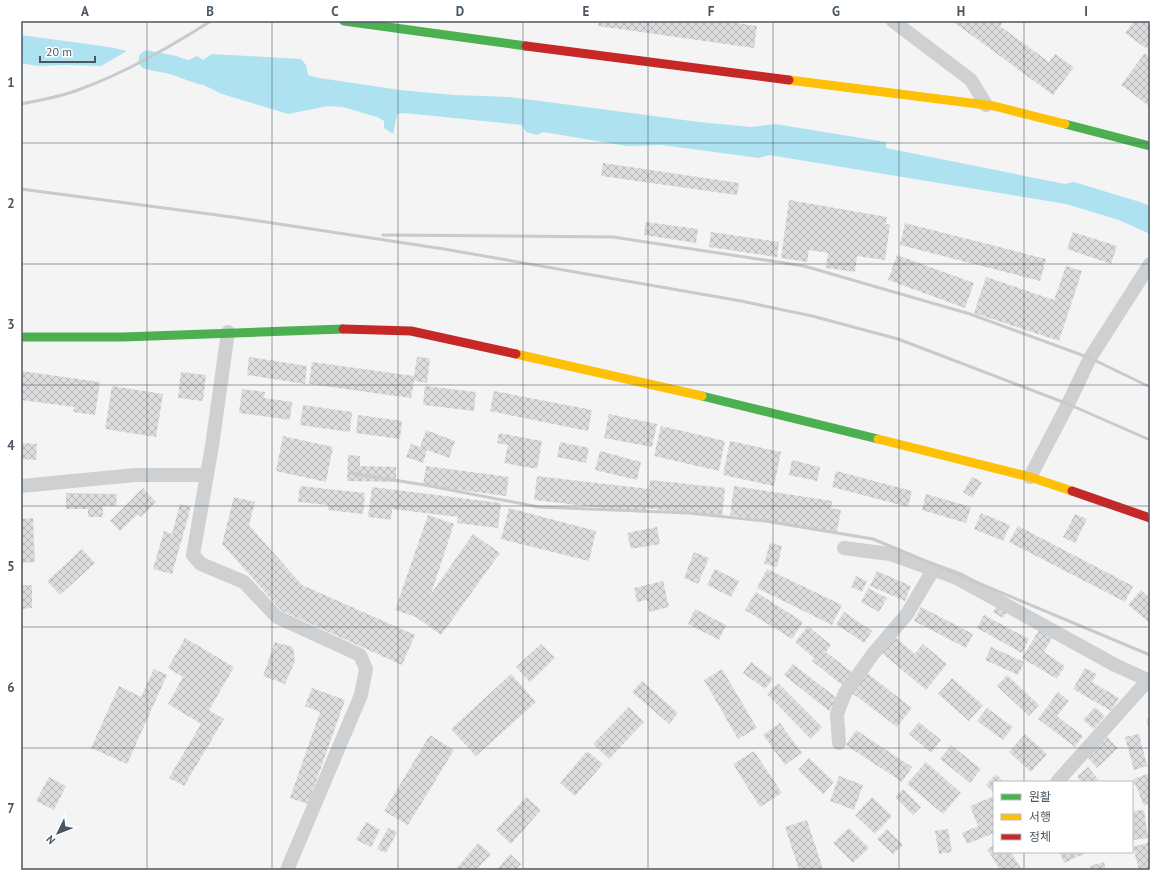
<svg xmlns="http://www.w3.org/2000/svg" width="1171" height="891" font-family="'PT Sans','Noto Sans KR',sans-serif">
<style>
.water{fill:#aee2f0}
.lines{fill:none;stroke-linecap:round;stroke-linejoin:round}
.canal{stroke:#aee2f0;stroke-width:19}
.building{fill:url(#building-cross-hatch)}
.street{stroke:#ced0d2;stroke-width:14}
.fast{stroke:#4caf50;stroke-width:9}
.slow{stroke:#ffc107;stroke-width:9}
.jam{stroke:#c62828;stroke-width:9}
.rail{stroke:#c9cacc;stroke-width:3}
.grid{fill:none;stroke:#4a5661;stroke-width:1;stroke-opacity:0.55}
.neatline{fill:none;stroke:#4a5661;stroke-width:1.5}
.grid-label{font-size:13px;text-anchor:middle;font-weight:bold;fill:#4a5661}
</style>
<defs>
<pattern id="building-cross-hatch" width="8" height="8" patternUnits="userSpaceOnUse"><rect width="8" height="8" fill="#ddddde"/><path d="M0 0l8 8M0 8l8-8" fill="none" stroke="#b5b6b7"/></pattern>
</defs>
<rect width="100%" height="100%" fill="#f4f4f4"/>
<g class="water">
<polygon points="21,35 109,47 127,51 101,66 64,65 37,66 21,63"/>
<polygon points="212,54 301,59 306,65 308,75 319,78 400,90 454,95 510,97 699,122 751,127 775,124 886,142 886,148 1065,184 1074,182 1140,202 1150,206 1150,234 1119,220 1066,204 769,155 759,158 662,145 627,146 543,132 537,135 526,132 522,125 404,113 397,114 393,134 384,128 384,121 377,117 343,107 328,106 288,114 222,94 171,69 197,56 203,60"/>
</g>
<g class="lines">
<polyline class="canal" points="148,60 173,65 201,75"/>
</g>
<g class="building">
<polygon points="599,21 722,21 757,26 754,48 598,26"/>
<polygon points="952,21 1003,21 1000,26 1049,62 1055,54 1074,67 1053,95"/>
<polygon points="1134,21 1150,21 1150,45 1147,49 1125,33"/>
<polygon points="1145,53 1150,57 1150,107 1121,85"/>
<polygon points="603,163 739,183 737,195 601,176"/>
<polygon points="789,200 887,217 886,224 890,225 885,260 857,256 855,272 826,268 828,253 809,250 807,262 781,258"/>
<polygon points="646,222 698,229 696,243 644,235"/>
<polygon points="905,223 1046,259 1040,281 900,245"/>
<polygon points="711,232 779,242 777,257 709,247"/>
<polygon points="1073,232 1117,246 1111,264 1067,249"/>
<polygon points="897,255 974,283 965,308 888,280"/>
<polygon points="1066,266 1082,271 1059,341 974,313 986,277 1054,300"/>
<polygon points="249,357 307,366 305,384 247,375"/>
<polygon points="417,357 430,358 427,383 414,381 411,398 309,384 312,362 414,376"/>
<polygon points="21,371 100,382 95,415 73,412 74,407 21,400"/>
<polygon points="181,372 206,375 203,401 178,398"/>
<polygon points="112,386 163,394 156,437 105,429"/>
<polygon points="425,386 476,392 474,411 423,405"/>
<polygon points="242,389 265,392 264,398 292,402 290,420 239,413"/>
<polygon points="494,391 592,410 588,431 490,411"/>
<polygon points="303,405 352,412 350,432 300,425"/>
<polygon points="609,414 657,424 652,447 604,438"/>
<polygon points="358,415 402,421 400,439 356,433"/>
<polygon points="661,426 725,441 719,471 654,456"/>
<polygon points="426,430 455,441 449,458 427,450 423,463 406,457 411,444 420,447"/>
<polygon points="499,433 542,441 537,469 504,463 508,445 497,443"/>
<polygon points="283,436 333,447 326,482 276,471"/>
<polygon points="730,441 781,452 774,486 723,475"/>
<polygon points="560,442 589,448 586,463 557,457"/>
<polygon points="21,443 37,444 36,460 21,459"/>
<polygon points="600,451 641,462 637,480 595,470"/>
<polygon points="348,455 360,456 360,466 396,467 396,482 347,481"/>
<polygon points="792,460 820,467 817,481 789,475"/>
<polygon points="426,466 509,477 506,496 423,485"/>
<polygon points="836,471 912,491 908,507 832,487"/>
<polygon points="537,476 649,489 650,480 725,488 722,517 646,508 646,513 534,500"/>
<polygon points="972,477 982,482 972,498 963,492"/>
<polygon points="300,486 365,493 363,514 328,510 328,505 298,502"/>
<polygon points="734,486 832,501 831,508 841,510 837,532 730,515"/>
<polygon points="372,487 501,503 498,528 457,523 458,517 392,509 391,520 368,517"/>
<polygon points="143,488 156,502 141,517 138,514 120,531 110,521"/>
<polygon points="66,493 117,494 116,506 103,506 103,517 88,517 88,509 66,509"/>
<polygon points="926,494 971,507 966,523 922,510"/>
<polygon points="234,497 255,502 249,525 302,585 415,635 402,665 282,611 222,544"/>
<polygon points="180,504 191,507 172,574 153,569 164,531 172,534"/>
<polygon points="509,508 596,531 589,561 501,539"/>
<polygon points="981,513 1010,525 1003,541 974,529"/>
<polygon points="1075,514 1087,519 1075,543 1063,537"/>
<polygon points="428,515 454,524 431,594 473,534 500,553 441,635 416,617 395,610"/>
<polygon points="33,518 35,562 21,563 21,519"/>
<polygon points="1018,526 1133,586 1125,602 1009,542"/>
<polygon points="657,527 660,544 631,549 627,533"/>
<polygon points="770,543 782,546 777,567 764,564"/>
<polygon points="82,549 95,563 60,595 47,581"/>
<polygon points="694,552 709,558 698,584 684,578"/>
<polygon points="715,569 739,581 731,597 707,585"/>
<polygon points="767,569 842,605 832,625 757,588"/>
<polygon points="877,571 911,586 905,601 870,586"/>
<polygon points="856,576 867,581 862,592 851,587"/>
<polygon points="663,581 669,607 649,612 647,600 637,602 634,588"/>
<polygon points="21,585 32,585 32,608 21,609"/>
<polygon points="868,588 887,598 879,612 861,602"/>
<polygon points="1141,590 1150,598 1150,623 1128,605"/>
<polygon points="756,592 803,622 792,639 745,610"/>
<polygon points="999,602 1009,608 1003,618 993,612"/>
<polygon points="921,607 973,634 966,648 914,621"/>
<polygon points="695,609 726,625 719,640 688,624"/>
<polygon points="844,612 872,631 864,643 836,624"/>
<polygon points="984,615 1029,639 1022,653 977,628"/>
<polygon points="808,626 831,645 826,652 853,673 843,686 812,661 814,658 795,642"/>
<polygon points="1039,630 1052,638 1044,652 1065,666 1057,679 1022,658"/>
<polygon points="895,637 915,654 923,644 947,664 926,690 882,653"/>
<polygon points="185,638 234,667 209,710 224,719 184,786 169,778 201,724 168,704 183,677 168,668"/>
<polygon points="275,642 293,647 295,661 285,684 263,676"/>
<polygon points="541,644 555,658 530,682 516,667"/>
<polygon points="991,647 1024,662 1018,675 985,660"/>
<polygon points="751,662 773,679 765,689 743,673"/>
<polygon points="793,664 838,699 829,711 784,675"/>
<polygon points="1085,668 1097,674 1092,682 1119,698 1111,711 1073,689"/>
<polygon points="154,669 167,675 127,764 91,748 119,686 141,697"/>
<polygon points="722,669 757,728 738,739 704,680"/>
<polygon points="867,673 912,708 897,727 852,693"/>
<polygon points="511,674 536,702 476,756 451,729"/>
<polygon points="1007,675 1039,705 1029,716 997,686"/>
<polygon points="952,678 983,705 969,721 938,694"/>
<polygon points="642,681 678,713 669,724 632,692"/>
<polygon points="778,683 822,727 811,739 767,694"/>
<polygon points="312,688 345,700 308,804 290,798 320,712 305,706"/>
<polygon points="1058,692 1069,701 1057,716 1083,736 1075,747 1038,719"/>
<polygon points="629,707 644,722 609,759 593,744"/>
<polygon points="1095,707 1105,716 1094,729 1083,720"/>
<polygon points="987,708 1013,727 1003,740 977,721"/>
<polygon points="1150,718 1150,731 1146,719"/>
<polygon points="919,722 941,740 931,753 909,734"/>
<polygon points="780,723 802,753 785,765 763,735"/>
<polygon points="856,730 912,767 902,782 846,745"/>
<polygon points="1025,734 1047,754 1031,772 1009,752"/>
<polygon points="1139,734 1147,766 1134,770 1125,737"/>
<polygon points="430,735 454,750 408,825 384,811"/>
<polygon points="1107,737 1118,748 1097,768 1086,756"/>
<polygon points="951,745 981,769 970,783 940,759"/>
<polygon points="587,751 603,764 575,796 560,783"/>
<polygon points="754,751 782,793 760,807 733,764"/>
<polygon points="809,758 834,782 823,794 798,770"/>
<polygon points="926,762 961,793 943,814 907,784"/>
<polygon points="1088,767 1100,782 1081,782 1077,776"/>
<polygon points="1150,773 1150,803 1144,806 1133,779"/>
<polygon points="996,774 1004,782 994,782 994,793 986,785"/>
<polygon points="839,776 863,785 854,810 830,801"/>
<polygon points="49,777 66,786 54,810 36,801"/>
<polygon points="903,789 921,807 913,815 895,797"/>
<polygon points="526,797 541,810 511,844 496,830"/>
<polygon points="872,797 892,816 875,834 855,815"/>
<polygon points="992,797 994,803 994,833 967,844 962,833 978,826 970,806"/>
<polygon points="1144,810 1148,838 1133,840 1132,811"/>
<polygon points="807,820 823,869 820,870 799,870 785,827"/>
<polygon points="366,822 380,830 371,847 356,840"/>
<polygon points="388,828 397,832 386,853 377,849"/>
<polygon points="849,828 869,848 853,863 833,843"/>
<polygon points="887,829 903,845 893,854 877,839"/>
<polygon points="948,829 952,852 939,854 935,831"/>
<polygon points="1150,842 1150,870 1139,870 1133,847"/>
<polygon points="478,843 491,854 476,870 455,870"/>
<polygon points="994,845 994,852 1011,852 1022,870 1000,870 987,849"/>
<polygon points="1059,852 1088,852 1064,863"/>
<polygon points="510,854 521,864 516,870 497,870"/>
<polygon points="1104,862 1106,870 1092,870 1090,866"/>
</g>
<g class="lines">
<g class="street">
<polyline points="893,21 971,80 986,105"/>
<polyline points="228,332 212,446 193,555 201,564 244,582 277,617 360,655 366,669 361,695 287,870"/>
<polyline points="1030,477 1068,404 1090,358 1150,264"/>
<polyline points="21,486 135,475 207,475"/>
<polyline points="844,548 890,554 957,578 1115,665 1150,681"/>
<polyline points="839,743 837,714 845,693 873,654 907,614 933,570"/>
<polyline points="1057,782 1149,679"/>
</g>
<g class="fast">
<polyline points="344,21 526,46"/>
<polyline points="1065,124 1150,146"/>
<polyline points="21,337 123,337 343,329"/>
<polyline points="702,396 878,439"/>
</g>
<g class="slow">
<polyline points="789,80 994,106 1065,124"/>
<polyline points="516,354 702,396"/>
<polyline points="878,439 1030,477 1072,491"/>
</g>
<g class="jam">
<polyline points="526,46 789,80"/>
<polyline points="343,329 411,331 516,354"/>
<polyline points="1072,491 1150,518"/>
</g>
<g class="rail">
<path d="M 21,104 C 40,100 60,97 78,90 C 125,73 168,48 211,21"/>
<polyline points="21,189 232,217 444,249 741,301 812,316 898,339 1068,404 1150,440"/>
<polyline points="383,235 613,237 804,266 970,314 1090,358 1150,387"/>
<polyline points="350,473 425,485 539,507 689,513 765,521 873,539 1150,655"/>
</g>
</g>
<path class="grid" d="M 147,21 L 147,870M 272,21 L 272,870M 398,21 L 398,870M 523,21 L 523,870M 648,21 L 648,870M 773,21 L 773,870M 899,21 L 899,870M 1024,21 L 1024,782M 21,143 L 1150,143M 21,264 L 1150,264M 21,385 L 1150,385M 21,506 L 1150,506M 21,627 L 1150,627M 21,748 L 1150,748M 1024,852 L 1024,870"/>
<rect width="1171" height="891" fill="none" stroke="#ffffff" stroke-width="44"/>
<rect x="993" y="781" width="140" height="72" fill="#ffffff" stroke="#b7bbc0"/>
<rect x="1001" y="794" width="20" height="6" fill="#4caf50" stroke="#b7bbc0"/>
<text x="1029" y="801" font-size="12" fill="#4a5661">원활</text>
<rect x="1001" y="814" width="20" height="6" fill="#ffc107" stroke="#b7bbc0"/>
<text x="1029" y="821" font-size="12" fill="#4a5661">서행</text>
<rect x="1001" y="834" width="20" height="6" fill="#c62828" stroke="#b7bbc0"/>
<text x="1029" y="841" font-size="12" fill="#4a5661">정체</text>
<g transform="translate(58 833) rotate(227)" stroke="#ffffff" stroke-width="3" paint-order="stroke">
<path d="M0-3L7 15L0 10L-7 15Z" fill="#4a5661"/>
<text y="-6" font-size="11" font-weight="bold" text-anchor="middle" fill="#4a5661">N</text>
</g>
<path d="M40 56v6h55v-6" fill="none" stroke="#4a5661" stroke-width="2"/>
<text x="46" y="56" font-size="12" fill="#4a5661" stroke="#ffffff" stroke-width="3" paint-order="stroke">20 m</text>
<rect x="22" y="22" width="1127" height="847" class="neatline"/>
<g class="grid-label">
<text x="85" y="16">A</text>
<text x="210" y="16">B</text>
<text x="335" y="16">C</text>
<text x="460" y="16">D</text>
<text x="586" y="16">E</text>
<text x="711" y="16">F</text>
<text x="836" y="16">G</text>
<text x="961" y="16">H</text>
<text x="1086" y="16">I</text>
<text x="11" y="87">1</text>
<text x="11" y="208">2</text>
<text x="11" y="329">3</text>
<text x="11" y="450">4</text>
<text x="11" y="571">5</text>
<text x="11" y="692">6</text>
<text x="11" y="813">7</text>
</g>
</svg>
